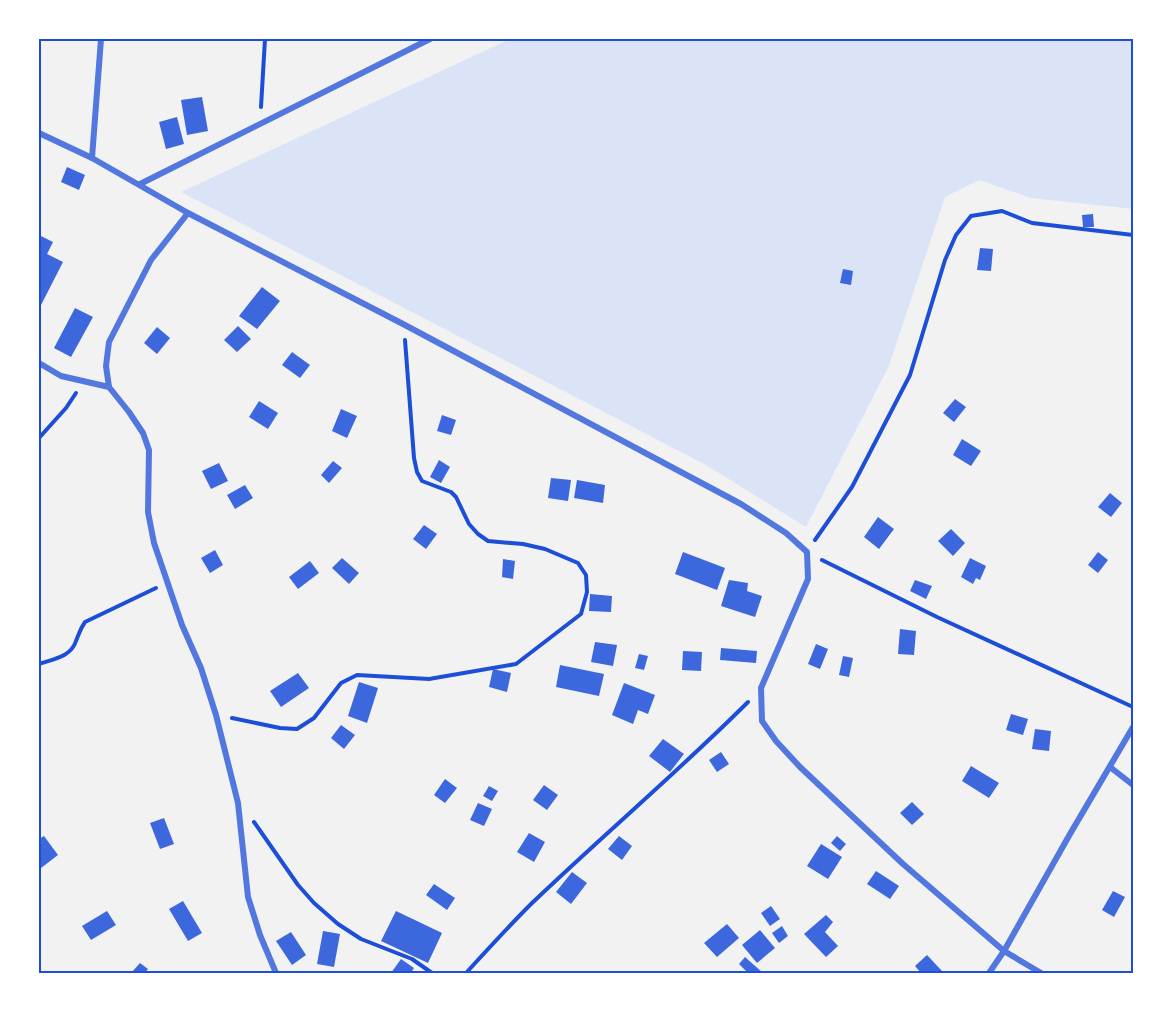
<svg xmlns="http://www.w3.org/2000/svg" width="1172" height="1012" font-family="'PT Sans',sans-serif">
<style>
.green{fill:#dbe4f7}
.building{fill:#3d67dc}
.lines{fill:none;stroke-linecap:round;stroke-linejoin:round}
.path{stroke:#1d4ed8;stroke-width:4}
.minor{stroke:#5277de;stroke-width:6}
.neatline{fill:none;stroke:#1d4ed8;stroke-width:2}
</style>
<rect width="100%" height="100%" fill="#f2f2f2"/>
<polygon class="green" points="510,39 1133,39 1133,209 1031,198 979,180 945,197 889,366 806,527 706,465 181,192"/>
<g class="building">
<polygon points="202,97 208,131 187,135 181,100"/>
<polygon points="177,117 184,144 166,149 159,122"/>
<polygon points="67,167 85,175 79,190 61,182"/>
<polygon points="1093,214 1094,227 1083,227 1082,215"/>
<polygon points="39,235 53,242 47,254 63,262 39,309"/>
<polygon points="980,248 993,249 991,271 977,270"/>
<polygon points="843,269 853,271 851,285 840,283"/>
<polygon points="262,287 280,301 257,329 239,316"/>
<polygon points="75,308 93,317 71,357 54,348"/>
<polygon points="238,326 251,339 237,352 224,340"/>
<polygon points="157,327 170,338 157,354 144,343"/>
<polygon points="292,352 310,365 300,378 282,365"/>
<polygon points="955,399 966,407 954,422 943,413"/>
<polygon points="259,401 278,413 268,429 249,417"/>
<polygon points="341,409 357,416 347,438 332,431"/>
<polygon points="442,415 456,420 451,435 437,431"/>
<polygon points="962,439 981,451 971,466 953,455"/>
<polygon points="439,460 450,467 441,483 430,477"/>
<polygon points="333,461 342,468 329,483 321,475"/>
<polygon points="219,463 228,481 211,489 202,471"/>
<polygon points="551,478 571,480 568,501 548,498"/>
<polygon points="577,480 605,485 603,503 574,498"/>
<polygon points="245,485 253,498 235,509 227,495"/>
<polygon points="1110,493 1122,503 1111,517 1098,507"/>
<polygon points="878,517 894,529 879,549 864,537"/>
<polygon points="424,525 437,534 426,549 413,539"/>
<polygon points="951,529 965,543 953,556 938,541"/>
<polygon points="215,550 223,565 210,573 201,558"/>
<polygon points="683,552 725,568 717,590 675,574"/>
<polygon points="1098,552 1108,560 1098,573 1088,565"/>
<polygon points="342,558 359,573 349,584 332,568"/>
<polygon points="970,558 986,566 980,580 976,578 973,584 961,577"/>
<polygon points="503,559 515,561 513,579 502,577"/>
<polygon points="310,561 319,573 298,589 289,577"/>
<polygon points="729,580 748,583 747,591 762,596 755,617 721,606"/>
<polygon points="915,580 932,586 926,599 910,591"/>
<polygon points="590,594 612,596 611,612 589,611"/>
<polygon points="900,629 916,631 914,655 898,654"/>
<polygon points="595,642 617,645 613,666 591,662"/>
<polygon points="816,644 828,649 820,669 808,664"/>
<polygon points="721,648 757,651 756,663 720,660"/>
<polygon points="683,651 702,652 701,671 682,670"/>
<polygon points="639,654 648,656 644,670 635,668"/>
<polygon points="843,656 853,658 849,677 839,675"/>
<polygon points="560,665 604,674 599,696 556,687"/>
<polygon points="493,669 511,673 507,692 489,687"/>
<polygon points="298,673 309,688 281,707 270,691"/>
<polygon points="359,682 378,688 367,723 348,716"/>
<polygon points="624,683 655,695 648,714 638,710 633,724 612,715"/>
<polygon points="1011,714 1028,719 1023,735 1006,730"/>
<polygon points="341,725 355,735 344,749 331,738"/>
<polygon points="1035,729 1051,731 1049,751 1032,749"/>
<polygon points="663,739 684,754 670,772 649,756"/>
<polygon points="721,752 729,764 717,772 709,760"/>
<polygon points="971,766 999,783 989,798 962,781"/>
<polygon points="445,779 457,788 445,803 434,795"/>
<polygon points="544,785 558,795 547,810 533,800"/>
<polygon points="489,786 498,791 492,801 483,796"/>
<polygon points="912,802 924,814 912,825 900,813"/>
<polygon points="478,803 492,809 484,826 470,820"/>
<polygon points="164,818 174,844 160,849 150,823"/>
<polygon points="529,833 545,842 534,862 517,852"/>
<polygon points="44,836 58,855 41,868 39,865 39,839"/>
<polygon points="619,836 632,846 622,860 608,849"/>
<polygon points="837,836 846,844 840,851 831,843"/>
<polygon points="821,844 842,857 828,879 807,866"/>
<polygon points="876,871 899,886 890,899 867,884"/>
<polygon points="572,872 587,883 571,904 556,892"/>
<polygon points="434,884 455,898 447,910 426,895"/>
<polygon points="1113,891 1125,897 1114,917 1102,910"/>
<polygon points="183,901 202,933 188,941 169,909"/>
<polygon points="771,906 780,919 770,926 761,913"/>
<polygon points="107,911 116,925 91,940 82,926"/>
<polygon points="396,911 442,933 428,963 381,941"/>
<polygon points="826,915 833,922 825,932 838,946 826,957 804,934"/>
<polygon points="727,924 739,938 717,957 704,943"/>
<polygon points="782,926 788,936 779,943 772,933"/>
<polygon points="760,930 775,948 757,963 742,945"/>
<polygon points="323,931 340,934 334,967 317,964"/>
<polygon points="291,932 306,955 292,965 276,941"/>
<polygon points="927,955 942,971 939,973 921,973 915,966"/>
<polygon points="745,957 763,973 748,973 739,964"/>
<polygon points="401,959 414,968 411,973 391,973"/>
<polygon points="140,963 148,969 145,973 131,973"/>
</g>
<g class="lines">
<g class="path">
<polyline points="261,107 265,39"/>
<polyline points="39,438 66,408 76,393"/>
<polyline points="815,540 852,487 910,375 945,260 956,235 971,216 1002,211 1032,223 1133,235"/>
<polyline points="822,560 937,617 1133,707"/>
<path d="M 39,664 C 53,659 71,657 76,641 C 79,634 80,629 85,622 L 156,588"/>
<polyline points="232,718 280,728 297,729 314,718 341,683 357,675 429,679 516,664 581,614 587,592 586,575 578,563 545,549 523,544 488,541 478,534 469,524 456,497 451,492 422,481 417,472 414,458 405,340"/>
<polyline points="254,822 298,885 314,903 338,924 361,939 412,959 432,973"/>
<path d="M 466,973 C 487,950 509,926 531,904 C 603,835 678,772 748,702"/>
</g>
<g class="minor">
<polyline points="39,133 92,158 188,213 403,324 741,504 786,533 807,552 808,579 761,688 762,721 776,741 800,767 903,864 1004,951 1041,973"/>
<polyline points="92,158 101,39"/>
<polyline points="140,184 430,39"/>
<polyline points="188,213 151,260 109,342 106,366 109,387 129,412 143,433 149,450 148,512 154,543 182,625 201,668 216,715 238,803 248,897 260,935 276,973"/>
<polyline points="39,363 61,376 109,387"/>
<polyline points="1110,767 1133,785"/>
<polyline points="989,973 1004,951 1070,834 1133,727"/>
</g>
</g>
<rect width="1172" height="1012" fill="none" stroke="#ffffff" stroke-width="81"/>
<rect x="40" y="40" width="1092" height="932" class="neatline"/>
</svg>
